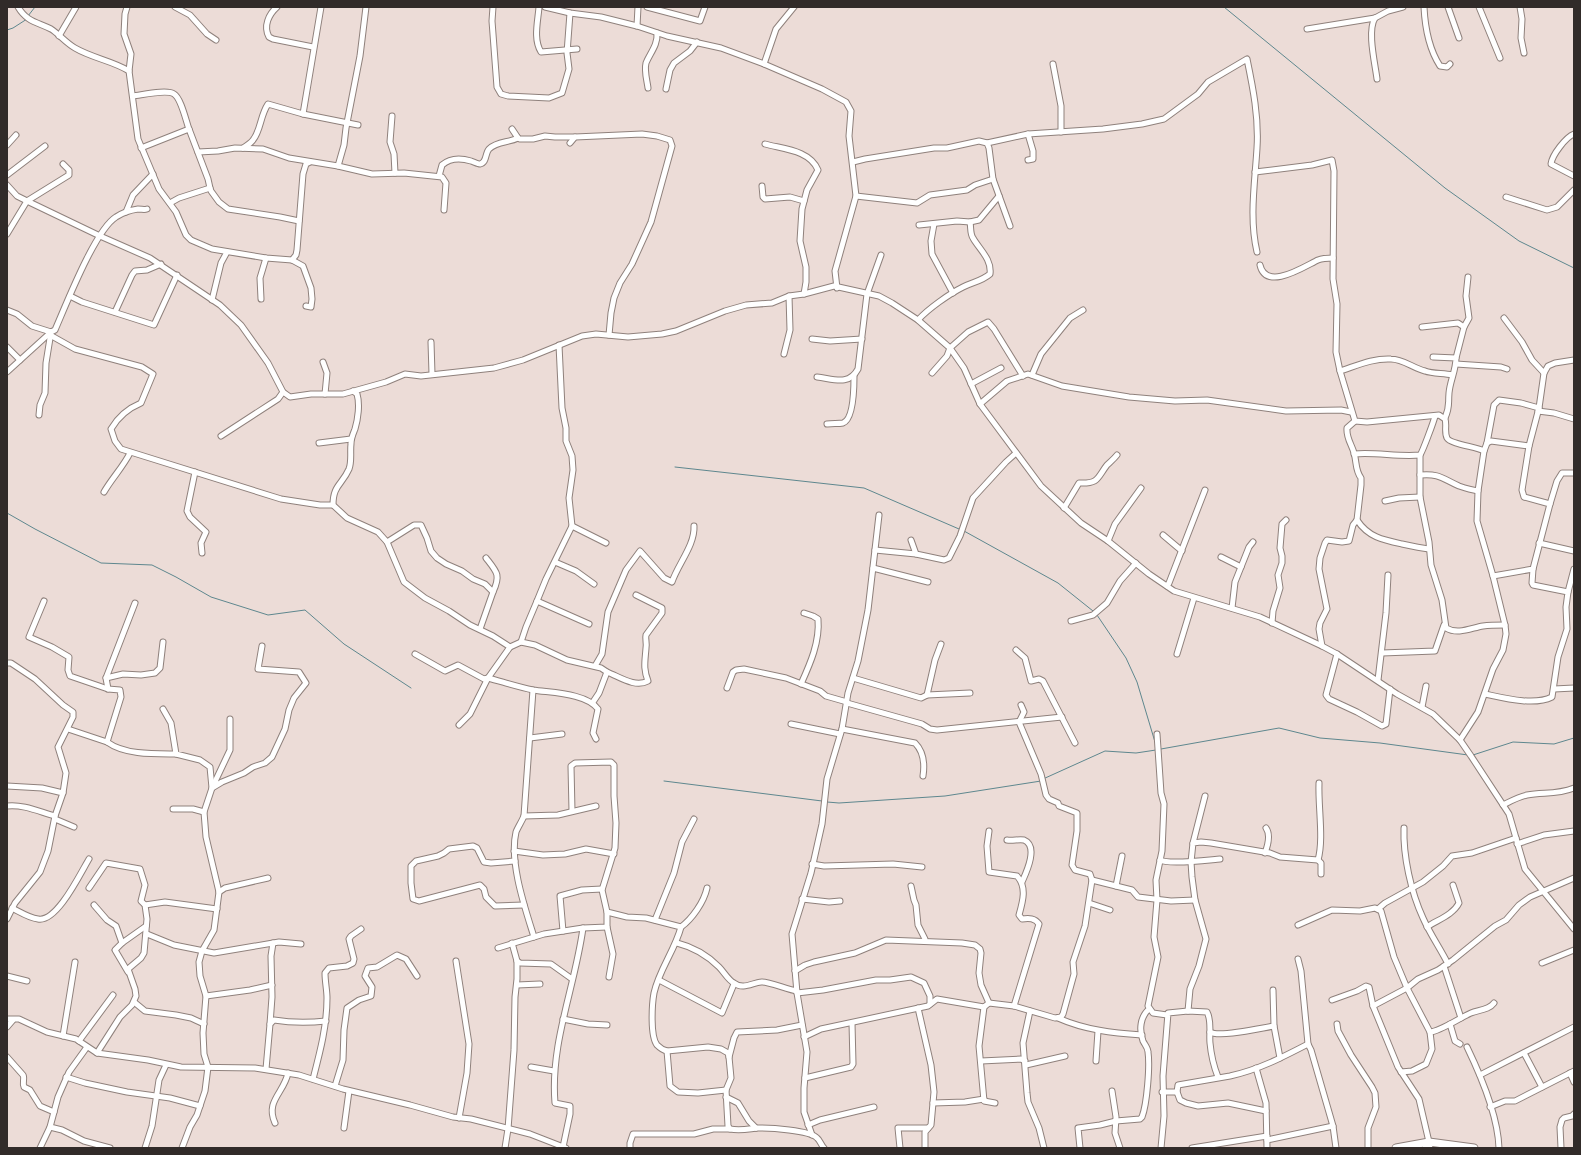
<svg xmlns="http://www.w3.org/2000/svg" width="1581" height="1155" font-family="Signika,sans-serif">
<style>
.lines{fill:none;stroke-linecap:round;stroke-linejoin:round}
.stream{stroke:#5e878e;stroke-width:1}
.minor-casing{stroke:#8f817c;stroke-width:7}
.secondary-casing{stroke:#8f817c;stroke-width:9}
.minor{stroke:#fff;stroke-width:5}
.secondary{stroke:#fff;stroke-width:7}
</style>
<rect width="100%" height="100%" fill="#ecdcd7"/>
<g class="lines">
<g class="stream">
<polyline points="1224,7 1445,188 1519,241 1574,268"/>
<polyline points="28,16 35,7"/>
<polyline points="7,30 13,28 27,19"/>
<polyline points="675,467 864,488 959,529"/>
<polyline points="7,513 35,529 101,563 152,565 176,577 211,597 268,615 305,610 344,644 411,688"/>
<polyline points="964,531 1058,583 1093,611"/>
<polyline points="1097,615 1126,658 1137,682 1155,742"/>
<polyline points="1161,749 1279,728 1320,738 1380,743 1468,755"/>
<polyline points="1473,755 1513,742 1554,744 1574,738"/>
<polyline points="1043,779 1105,751 1136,753 1156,750"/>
<polyline points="664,781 822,801"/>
<polyline points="827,802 839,803 945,796 1041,781"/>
</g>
<g class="minor-casing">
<g id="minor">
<path d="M 18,7 C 27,22 37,22 51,29 C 59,34 66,43 75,48 C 92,58 113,61 129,71"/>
<polyline points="127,7 125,14 124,34 131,54 129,71 138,139 159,189 176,212 186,235 191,240 212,249 266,258 292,260 303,266 311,288 312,299 311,307 306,306"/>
<polyline points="175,7 190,15 207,34 216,40"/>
<path d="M 277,7 C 269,14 263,26 269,37 L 273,39 L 313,47"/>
<polyline points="321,7 303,114 358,125"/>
<polyline points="493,7 492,21 497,87 501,94 508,96 549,98 562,93 569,69 567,53 570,13"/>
<path d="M 539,7 C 538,21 533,39 541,52 L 577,49"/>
<polyline points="545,7 570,13 601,17 637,26 667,36 721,48 764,64 822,89 846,102 851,111 849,136 856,196 835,271 837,288"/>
<polyline points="647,7 700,21 705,7"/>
<path d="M 1424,7 C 1425,27 1429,49 1440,66 L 1447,67 L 1450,64"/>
<polyline points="1448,7 1459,38"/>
<polyline points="1479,7 1500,58"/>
<polyline points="1520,7 1522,19 1521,38 1524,53"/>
<path d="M 1375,18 C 1367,31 1375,63 1377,79"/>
<polyline points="637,26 638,7"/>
<polyline points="1307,29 1375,18 1388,11 1403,7"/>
<polyline points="59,36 76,7"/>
<polyline points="764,64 776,29 794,7"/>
<polyline points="1053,64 1061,106 1061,132"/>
<path d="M 648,88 C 647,80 644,71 646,63 C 650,53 658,45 657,33"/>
<polyline points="666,89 670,70 674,63 690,51 697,42"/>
<path d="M 133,96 C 142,95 167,89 174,94 C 181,98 186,121 189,129"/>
<polyline points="392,116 390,142 394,154 395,173"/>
<polyline points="512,129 518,138 520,139 533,139 545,136 555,137 575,137"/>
<polyline points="1028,134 1033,151 1033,159 1028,160"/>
<path d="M 1574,134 C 1566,137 1552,155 1551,164 L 1574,176"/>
<polyline points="570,143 575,137 642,134 657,136 670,140 672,146 651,222 632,264 620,283 614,298 611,313 609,335"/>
<path d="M 987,143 L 1028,134 L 1103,129 L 1142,124 L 1164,119 L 1198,94 L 1208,82 L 1247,59 C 1253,88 1259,118 1257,148 C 1255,182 1249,218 1257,252"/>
<path d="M 765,144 C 783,149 810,150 818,170 L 807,190 L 802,209 L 800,241 L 806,267 L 806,282 L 804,294"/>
<polyline points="7,145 16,135"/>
<polyline points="141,148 189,129 208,179 210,188 179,198 170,203"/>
<path d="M 243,148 C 246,146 251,143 253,140 C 261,130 260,116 268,104 L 303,114"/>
<polyline points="198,152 218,151 235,148 263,149 289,158 338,166 372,174 404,173 442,177 446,183 444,210"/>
<polyline points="853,162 865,159 934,148 947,148 979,141 987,143 989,148 993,179 1010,226"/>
<polyline points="338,166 344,145 346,128 360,56 366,7"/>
<path d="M 1255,172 L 1312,165 L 1332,160 L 1334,171 L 1333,279 L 1337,304 L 1336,352 L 1340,371 L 1355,421 L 1367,422 L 1439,415 L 1445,419 C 1447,425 1444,432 1447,438 C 1450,444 1477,447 1484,451"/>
<polyline points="7,175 45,146"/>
<path d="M 439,176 L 442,165 C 450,158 461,158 471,161 C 474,162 478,164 480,164 C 487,163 485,153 489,149 C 497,141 508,143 518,138"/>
<polyline points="7,185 17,196 27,201 100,236 150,258 220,305 241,325 268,363 283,392 290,397 311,394 343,394 386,382 405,374 421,376 494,368 523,360 582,336 596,334 628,337 662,334 676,331 725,311 746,305 772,303 789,296 804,294 834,286 879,296 892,303 918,320 950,348 964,368 980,404 1041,486 1081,523 1108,541 1149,574 1174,591 1260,617 1322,646 1337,654 1397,694 1433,714 1460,740 1471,756 1509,814 1525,869 1574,929"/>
<polyline points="762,186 763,197 765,199 790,197 804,201"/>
<polyline points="210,188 211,191 219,202 228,209 280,217 299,221"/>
<polyline points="856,196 917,203 930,195 967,190 975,185 993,179"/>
<polyline points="1506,197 1547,210 1557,207 1574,190"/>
<polyline points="126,212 133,195 153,174"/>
<polyline points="934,224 931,241 932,254 953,293"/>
<polyline points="919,225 957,221 970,222 979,220 999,196"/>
<polyline points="7,234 27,201 69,175 69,170 63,164"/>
<polyline points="292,260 296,255 297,250 303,174 306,164 310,162"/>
<path d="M 1260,265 C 1266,292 1305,266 1318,260 C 1323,258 1328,258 1333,258"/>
<polyline points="70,296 82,302 154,325 177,275"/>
<polyline points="261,299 260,278 266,258"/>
<polyline points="212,300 221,263 227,252"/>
<polyline points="7,310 17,314 32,326 51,332"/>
<polyline points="115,312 132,275 135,271 147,270 161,264"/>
<polyline points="1504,318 1522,342 1532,360 1544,373"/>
<path d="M 918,320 C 928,309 949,294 963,287 C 973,282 982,281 990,274 C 992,259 979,249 973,238 C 970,234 971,227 970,222"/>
<polyline points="1422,327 1458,323 1464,327 1456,358"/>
<polyline points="1464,327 1469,318 1466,296 1468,277"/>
<path d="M 50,335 L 75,349 L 142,367 L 153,374 L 141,403 C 129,408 118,417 111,429 L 115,441 L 121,449 L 281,499 L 320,505 L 333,505"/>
<polyline points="812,339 830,341 862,339"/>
<polyline points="431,342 432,374"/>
<polyline points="559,345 562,408 566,428 566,441 572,456 573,470 569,498 572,526"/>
<polyline points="7,347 20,360"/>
<polyline points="784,354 790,330 789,296"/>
<path d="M 1433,357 L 1456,358 C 1456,370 1450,381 1449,393 C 1448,405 1450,407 1445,418"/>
<polyline points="323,362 327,373 325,394"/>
<polyline points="1456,364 1501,367 1507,369"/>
<path d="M 1340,371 C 1356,366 1373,358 1391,359 C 1403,359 1413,368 1425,371 C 1433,374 1444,373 1452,375"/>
<polyline points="7,372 51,332"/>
<polyline points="932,373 947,356 950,348 968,332 988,322 994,329 1023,376"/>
<polyline points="1032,375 1041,354 1070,318 1083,310"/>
<path d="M 817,377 C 834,379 849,386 858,369 L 867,294 L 881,255"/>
<polyline points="971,384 1001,368"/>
<path d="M 353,391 L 357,394 C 360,404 358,419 355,429 C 353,434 351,438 351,444 C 350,452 352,461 349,469 C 342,485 333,485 333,505 L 347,518 L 378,532 L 387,542 L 404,582 L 425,598 L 449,611 L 470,625 L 493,636 L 510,647 L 488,678 C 503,682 518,687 533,690 C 552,693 586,693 598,709 L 593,733 L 596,739"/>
<polyline points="980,404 1007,381 1028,374 1062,386 1129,397 1175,401 1207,400 1286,411 1341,410 1351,412"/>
<polyline points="1538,411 1554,413 1574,419"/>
<path d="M 39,415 L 40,405 L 45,393 L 46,363 L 51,332 L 55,330 C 66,305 95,230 116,217 C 122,213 131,210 138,209 C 142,209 144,210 147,209"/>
<path d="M 827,424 C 832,423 838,424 843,423 C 854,419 854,386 854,376"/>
<polyline points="221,436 278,399 283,392"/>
<polyline points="319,443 351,439"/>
<polyline points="1487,443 1494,405 1499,400 1521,403 1539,408"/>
<path d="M 1354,454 C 1376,452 1398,457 1420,455 C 1422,453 1434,421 1435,416"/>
<path d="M 1420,455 L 1420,497 L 1429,542 L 1431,565 L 1442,600 L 1446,628 C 1458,635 1471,628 1483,626 C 1490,625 1498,625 1505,625"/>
<polyline points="195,472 187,511 190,517 206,532 201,543 202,553"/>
<path d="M 1420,475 C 1439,473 1443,479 1459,486 C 1465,488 1472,490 1478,491"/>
<path d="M 104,492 C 112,478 123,467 130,453"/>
<polyline points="1385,501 1399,498 1420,497"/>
<polyline points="1550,504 1557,481 1562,473 1574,473"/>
<path d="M 1064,508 L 1079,483 C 1099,484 1097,478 1107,465 C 1110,462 1114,459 1117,455"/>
<path d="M 1357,520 C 1368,537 1383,540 1402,544 C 1411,546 1420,548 1429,549"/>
<polyline points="1163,535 1182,551"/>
<polyline points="911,540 916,554 944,560 949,558 960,536 973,498 1006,462 1016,453"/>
<polyline points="1108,541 1115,524 1141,488"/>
<polyline points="387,542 414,525 421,525 427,538 431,551 437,558 446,564 462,571 473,579 485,584 493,592 480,629"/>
<polyline points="1539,543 1574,551"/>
<polyline points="875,550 916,554"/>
<polyline points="1221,557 1241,567"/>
<path d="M 486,558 C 497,572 501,575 493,592"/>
<polyline points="555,562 576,571 594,584"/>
<polyline points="873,568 928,582"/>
<polyline points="1493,576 1533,569 1550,504 1524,497 1522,490 1529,446"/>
<polyline points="1167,586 1169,583 1205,490"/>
<polyline points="1568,592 1574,569"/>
<polyline points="44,601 29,637 52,647 69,657 68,670 70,676 108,689 120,690 121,697 107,742 68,729"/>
<polyline points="537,601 546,579 572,526 606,543"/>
<polyline points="1232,608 1235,582 1249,547 1253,542"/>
<polyline points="1071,621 1093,615 1107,603 1120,581 1136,563"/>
<polyline points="1272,623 1273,611 1280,588 1278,575 1282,563 1282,556 1280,548 1282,524 1286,520"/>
<polyline points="521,642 526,627 537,601 589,624"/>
<path d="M 1322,646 L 1319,629 L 1320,623 L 1327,609 L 1319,569 L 1320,558 L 1325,543 L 1327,540 L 1342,542 L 1349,541 L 1353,525 L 1357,520 L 1361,485 L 1361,478 C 1355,470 1357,463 1354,453 C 1352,445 1346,438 1347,428 L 1355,421"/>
<polyline points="510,647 521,642 535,645 567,660 601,668 607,672 599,693 593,702"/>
<polyline points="1016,650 1025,658 1031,681 1039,679 1043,681 1075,743"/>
<polyline points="1382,653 1435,651 1444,625"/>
<polyline points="415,654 445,671 458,665 484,679 488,678 470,714 459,725"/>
<polyline points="1177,654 1194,598"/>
<polyline points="1337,654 1326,695 1329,699 1357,712 1382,726 1386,724 1390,689"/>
<polyline points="7,663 11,663 35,679 63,705 73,712 73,717 58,747 66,773 63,793"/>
<path d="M 595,666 L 602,654 L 608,612 L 626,570 L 640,551 L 664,578 L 672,582 C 678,564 695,545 694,526"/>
<path d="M 607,672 C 620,677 635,688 648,681 C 643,668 645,662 646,648 C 647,643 645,639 646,635 L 662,613 L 662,608 L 636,595"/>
<polyline points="106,678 123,674 141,675 155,673 160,668 163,642"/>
<polyline points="853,678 921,698 927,695 970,693"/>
<polyline points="1378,680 1386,613 1388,575"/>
<path d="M 801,684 C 810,664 820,642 818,619 L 813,616 L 804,613"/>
<polyline points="727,688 733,672 736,670 744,669 786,678 820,691 826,696 847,702"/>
<polyline points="108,689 106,678 135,603"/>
<polyline points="1554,689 1574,688"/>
<path d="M 533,690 L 524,816 C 522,821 518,827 516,832 C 509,862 525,908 534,937"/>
<path d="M 1485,694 C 1504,698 1534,706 1552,697 L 1558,657 L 1567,629 L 1566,607 L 1568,592 L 1533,585 L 1532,583 L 1533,569"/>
<polyline points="927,695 935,660 941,644"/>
<polyline points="847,703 922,724 930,729 937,730 1062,717"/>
<polyline points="1422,707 1426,686"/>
<polyline points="163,709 171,723 176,754 200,760 210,767 212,788 204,812 206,837 219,892 214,930 202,951 199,962 200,976 206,996 203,1033 204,1054 208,1067 205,1091 197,1115 190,1127 182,1148"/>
<polyline points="230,719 230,750 212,788 222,782 244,773 253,767 265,763 272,757 285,729 289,710 294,698 306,683 299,672 258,669 262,646"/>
<polyline points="791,724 840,734"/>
<path d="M 842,729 L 915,743 C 924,752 925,763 923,776"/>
<polyline points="1157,734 1161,793 1164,804 1162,851 1156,880 1157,900 1154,937 1158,957 1148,1006 1153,1013 1167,1015"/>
<polyline points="530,738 562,734"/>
<polyline points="1460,740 1478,712 1493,669 1503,650 1506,634 1505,625 1493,576 1477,521 1478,491 1484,451 1487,443 1491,441 1529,446 1539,408 1544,373 1548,366 1555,363 1574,360"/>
<path d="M 107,742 C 125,755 154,754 176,754"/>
<polyline points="7,786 42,788 63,793 55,816 48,851 40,872 15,903 7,919"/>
<path d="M 1503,805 C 1511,801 1518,797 1527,795 C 1544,792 1556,795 1574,788"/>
<path d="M 7,806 C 23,804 40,812 55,816"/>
<polyline points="173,809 193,809 204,812"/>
<path d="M 572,811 L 571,766 L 575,763 L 611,762 L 614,765 L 614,796 L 616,823 L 615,848 L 602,890 L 607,912 L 627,917 L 646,918 L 681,927 C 675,950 659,970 654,993 C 652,1004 650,1036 657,1045 C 660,1048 663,1050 667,1051 L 708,1047 L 721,1049 L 728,1053 L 729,1057 L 731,1078 L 726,1090 L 728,1126 L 730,1129 C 740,1131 748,1129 758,1128 C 769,1128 810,1130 817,1138 C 820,1140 821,1145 824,1148"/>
<polyline points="524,816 558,815 596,806"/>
<polyline points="55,819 74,827"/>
<path d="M 1404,828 C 1403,856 1411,892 1423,918 C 1430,934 1440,948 1448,964"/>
<path d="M 989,831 L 987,846 L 989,872 L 1017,876 C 1027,887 1023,901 1019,915 L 1022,919 C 1029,918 1035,918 1039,924 L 1014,1006"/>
<path d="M 1007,840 C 1012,841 1019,839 1024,840 C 1039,846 1026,873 1022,882"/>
<polyline points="1193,843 1205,796"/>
<polyline points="1517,844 1544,835 1574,831"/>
<polyline points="514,851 543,855 565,854 586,849 614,854"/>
<path d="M 1265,853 C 1268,845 1271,835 1266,828"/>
<path d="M 1160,860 C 1169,865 1208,860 1220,859"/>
<path d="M 1318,860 C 1324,839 1318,807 1319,783"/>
<polyline points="515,861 491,863 484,862 477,848 473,846 449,849 444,853 438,856 416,861 411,866 411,883 413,899 419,901 480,885 484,889 486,897 495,906 524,905"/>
<polyline points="812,864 824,866 893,864 922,867"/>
<polyline points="1092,880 1132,890 1138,897 1171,901 1195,900"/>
<polyline points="911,886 914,900 916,905 918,925 925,939 924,941"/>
<polyline points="1116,886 1122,856"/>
<polyline points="89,888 106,863 140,869 145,885 141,901 145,905 147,919 144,953 141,958 128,969 135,989 136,996 132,1005 120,1017 97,1053"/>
<polyline points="219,892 225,888 268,878"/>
<polyline points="802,899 829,902 840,901"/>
<polyline points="1089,903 1110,910"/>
<polyline points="94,905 107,920 116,926 122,943"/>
<polyline points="145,905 165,902 217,909"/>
<path d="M 12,908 C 20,912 29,918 38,919 C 57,923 81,872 89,859"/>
<polyline points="1378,909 1385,903 1423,882 1443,866 1452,856 1472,853 1516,838"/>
<polyline points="655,920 674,873 682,842 694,819"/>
<polyline points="1298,925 1332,910 1360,911 1375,908 1381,911 1394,957 1407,988 1430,1032 1432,1049 1426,1064 1412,1071 1401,1072"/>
<polyline points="607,927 613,954 609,977"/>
<path d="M 681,927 C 692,919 704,902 707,888"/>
<path d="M 1427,927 C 1437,920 1453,915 1459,903 L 1453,885"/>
<polyline points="563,931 560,896 582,890 602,889"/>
<polyline points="147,934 174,945 214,953 279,942 301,944"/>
<path d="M 677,943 C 693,947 708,956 719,967 C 724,972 728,980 734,983 C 743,990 752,983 761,982 C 768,981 788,990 797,991"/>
<polyline points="498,948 544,934 583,928 607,927 607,912"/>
<polyline points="1298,959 1301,971 1308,1044 1311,1050 1333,1126 1336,1148"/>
<polyline points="456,961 469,1044 467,1073 459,1118"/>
<polyline points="517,961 520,963 551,964 572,979"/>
<polyline points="1542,963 1574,950"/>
<polyline points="1444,966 1461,1018"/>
<polyline points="795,971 805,965 814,962 855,953 886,940 962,943 975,945 980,949 981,953 979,973 981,985 989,1003"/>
<polyline points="128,972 115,950 122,943 146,926"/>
<polyline points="7,976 27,981"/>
<polyline points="659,980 722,1013 734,984"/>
<polyline points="517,985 540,984"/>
<polyline points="1273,990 1274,1026 1280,1058"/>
<polyline points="797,993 823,990 876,980 890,980 911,977 924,983 930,996 930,1004"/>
<polyline points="206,996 250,990 272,985"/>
<polyline points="1332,1000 1357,991 1366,986 1369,987 1373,1006 1398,1067 1419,1099 1429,1142"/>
<polyline points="134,1002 145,1011 176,1015 191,1018 204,1024"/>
<polyline points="1373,1006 1407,988 1418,979 1438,970 1453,960 1495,926 1506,920 1519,905 1530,897 1574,878"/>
<polyline points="984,1007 979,1046 984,1101 995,1103"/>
<polyline points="918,1008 931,1065 934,1092 931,1125 925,1132 925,1148"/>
<polyline points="1030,1011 1023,1043 1027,1093 1028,1102 1039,1128 1044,1148"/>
<polyline points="1188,1011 1190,989 1199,966 1206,939 1195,900 1192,877 1191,862 1193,843 1201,842 1211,843 1270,853 1280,857 1318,860 1321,863 1321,874"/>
<path d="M 1058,1018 C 1085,1030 1113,1033 1142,1035"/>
<polyline points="7,1019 19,1019 47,1032 76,1039 97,1053 148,1060 181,1067 255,1068 299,1075 343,1089 410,1105 453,1117 471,1119 530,1134 566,1148"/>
<polyline points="563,1019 588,1024 607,1025"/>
<polyline points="270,1024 272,997 271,956 273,943"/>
<polyline points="1337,1024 1338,1031 1351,1055 1372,1087 1375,1093 1376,1107 1368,1128 1368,1148"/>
<polyline points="1450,1024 1455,1041 1460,1044"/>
<polyline points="7,1027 13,1020"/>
<path d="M 1210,1032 C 1219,1038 1261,1028 1274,1026"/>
<path d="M 1430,1032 C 1441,1031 1459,1018 1471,1013 C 1478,1010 1489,1010 1494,1003"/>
<polyline points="63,1036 75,962"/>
<polyline points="804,1037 821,1029 928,1006 937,999 984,1007 989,1003 1014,1006 1055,1018 1061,1017 1063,1014 1074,974 1073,962 1085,926 1092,880 1090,874 1075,870 1072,865 1077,831 1077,813 1059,806 1058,803 1049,799 1046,795 1041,774 1019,722 1024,712 1021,705"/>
<polyline points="79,1041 113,995"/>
<path d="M 1467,1047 C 1481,1076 1498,1116 1499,1148"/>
<polyline points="667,1051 670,1086 678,1092 698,1093 726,1090"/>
<polyline points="1524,1053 1542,1087"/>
<path d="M 7,1057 L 23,1075 C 25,1078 22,1083 24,1087 L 30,1090 L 40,1106 L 54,1112"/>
<polyline points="729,1057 734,1038 737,1032 777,1030 802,1025"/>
<polyline points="981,1061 1021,1059 1025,1061"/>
<polyline points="1096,1061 1098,1031"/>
<polyline points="1026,1065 1065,1056"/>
<polyline points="531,1067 554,1071"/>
<polyline points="1256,1068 1266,1103 1267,1148"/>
<path d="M 266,1069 L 270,1024 L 274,1020 C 292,1023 308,1023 326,1021"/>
<polyline points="1570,1073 1574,1082"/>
<polyline points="1480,1075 1574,1027"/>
<polyline points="66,1077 85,1083 127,1092 170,1098 200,1106"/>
<polyline points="805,1078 851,1067 853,1064 852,1023"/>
<path d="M 313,1079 C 320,1052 327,1026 327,998 C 327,990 325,982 325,973 L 329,968 L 347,966 L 353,963 L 354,959 L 349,939 L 351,936 L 361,929"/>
<polyline points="335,1086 343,1060 344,1030 347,1008 359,1000 371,996 372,987 365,976 368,968 377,967 397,955 406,959 417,976"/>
<polyline points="1112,1091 1116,1117 1115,1133 1120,1148"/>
<polyline points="1162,1092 1177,1092"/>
<polyline points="726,1097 738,1103 749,1121 756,1128"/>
<polyline points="933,1103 965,1102 984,1099"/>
<polyline points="1490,1107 1505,1101 1515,1101 1574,1071"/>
<path d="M 1266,1111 L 1228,1103 L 1198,1106 L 1186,1103 L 1180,1100 L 1177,1092 L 1178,1085 C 1196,1082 1213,1079 1230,1076 C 1258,1070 1283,1057 1308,1044"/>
<path d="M 275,1123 C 265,1101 284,1093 288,1073"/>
<polyline points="808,1125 820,1120 874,1107"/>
<polyline points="50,1127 62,1130 84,1141 110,1148"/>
<polyline points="344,1128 349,1091"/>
<polyline points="812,1135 804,1112 804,1088 807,1052 797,993 792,934 811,873 822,824 827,779 842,729 848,693 858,661 868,610 879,515"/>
<polyline points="1267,1140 1333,1126"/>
<path d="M 563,1147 L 570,1114 L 570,1106 L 555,1103 C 550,1043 575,987 583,928"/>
<polyline points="40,1148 50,1127 58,1097 69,1072 87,1047"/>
<polyline points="145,1148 152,1126 159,1080 166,1065"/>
<polyline points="505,1148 508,1129 514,1050 515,997 517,979 517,961 512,943"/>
<polyline points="630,1148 630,1143 633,1134 694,1134 713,1129 730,1129"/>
<polyline points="900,1148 898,1128 928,1128"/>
<path d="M 1080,1148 L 1078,1128 L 1100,1125 L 1116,1121 L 1140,1119 L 1142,1117 C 1147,1104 1150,1066 1148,1052 C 1148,1048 1145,1045 1143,1041 C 1139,1030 1140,1017 1149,1009"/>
<path d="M 1161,1148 L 1164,1116 L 1163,1076 L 1168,1013 L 1188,1011 L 1207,1012 C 1212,1021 1209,1033 1210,1043 C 1211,1054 1214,1067 1218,1077"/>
<polyline points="1192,1148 1267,1136"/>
<polyline points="1561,1148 1560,1127 1562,1120 1564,1118 1572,1116 1574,1114"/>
</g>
</g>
<g class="secondary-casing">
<g id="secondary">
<polyline points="1396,1148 1429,1142 1474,1148"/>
<polyline points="1426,1148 1429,1148"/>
</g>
</g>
<use href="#minor" class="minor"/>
<use href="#secondary" class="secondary"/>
</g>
<rect width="1581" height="1155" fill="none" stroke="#312b29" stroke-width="16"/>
</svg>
